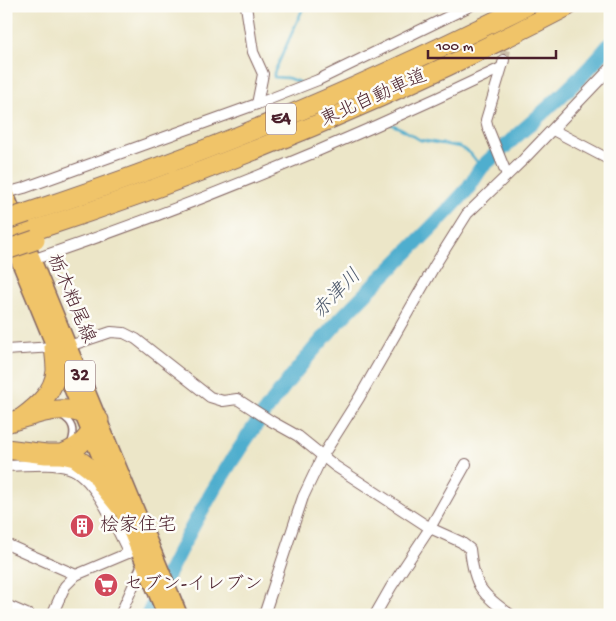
<svg xmlns="http://www.w3.org/2000/svg" width="616" height="621" font-family="'Gochi Hand','Klee One',sans-serif">
<style>
.lines{fill:none;stroke-linecap:round;stroke-linejoin:round}
.stream{stroke:#4faece;stroke-width:2.5}
.river{stroke:#4faece;stroke-width:15}
.minor-tunnel{stroke:#ccbea9;stroke-width:10;stroke-dasharray:10 5;stroke-linecap:butt}
.service-casing{stroke:#836562;stroke-width:8}
.minor-casing{stroke:#836562;stroke-width:12}
.primary-casing{stroke:#836562;stroke-width:19}
.motorway-casing{stroke:#836562;stroke-width:21}
.service{stroke:#fff;stroke-width:5}
.minor{stroke:#fff;stroke-width:10}
.primary{stroke:#f0c469;stroke-width:16}
.motorway{stroke:#f0c469;stroke-width:19}
.motorway-bridge-casing{stroke:#836562;stroke-width:21;stroke-linecap:butt}
.motorway-bridge{stroke:#f0c469;stroke-width:19}
.labels{text-anchor:middle;dominant-baseline:central;stroke-width:5;stroke-linejoin:round;paint-order:stroke}
.shield{fill:#fdfcf7;stroke:#806168;stroke-width:1}
.shield-label{font-size:18px;font-weight:bold;fill:#4a1f2b}
.street-label{font-size:19px;fill:#4a1f2b;stroke:#fdfcf7}
.poi-label{font-size:19px;fill:#4a1f2b;stroke:#fdfcf7;text-anchor:start}
.water-label{font-size:20px;font-style:italic;fill:#4c586c;stroke:#fdfcf7}
</style>
<rect width="100%" height="100%" fill="#fdfcf7"/>
<filter id="ink" filterUnits="userSpaceOnUse"><feTurbulence type="fractalNoise" baseFrequency=".02" numOctaves="2"/><feDisplacementMap in="SourceGraphic" scale="10" xChannelSelector="R" yChannelSelector="G"/><feConvolveMatrix kernelMatrix="1 2 1 2 8 2 1 2 1" color-interpolation-filters="sRGB"/></filter>
<filter id="wash" filterUnits="userSpaceOnUse"><feTurbulence type="fractalNoise" baseFrequency=".0096" numOctaves="4" result="noise"/><feDisplacementMap in="SourceGraphic" scale="20" xChannelSelector="R" yChannelSelector="G"/><feGaussianBlur stdDeviation="1.12" result="paint"/><feColorMatrix in="noise" values="0 0 0 0 0 0 0 0 0 0 0 0 0 0 0 0 0 1.4 0 .05"/><feComposite in="paint" operator="in"/></filter>
<g filter="url(#wash)">
<rect width="100%" height="100%" fill="#ece6c8"/>
<g class="lines">
<g class="stream">
<polyline points="301,83 288,78 274,77 274,73 304,6"/>
<polyline points="389,123 404,130 420,140 460,147 470,153 482,168"/>
</g>
<path class="river" d="M 148,615 C 196,510 258,410 336,324 C 378,279 424,238 465,192 C 472,184 476,174 482,167 C 492,157 503,149 513,139 C 547,109 582,79 610,44"/>
</g>
</g>
<g filter="url(#ink)">
<g class="lines">
<polyline class="minor-tunnel" points="504,60 509,34"/>
<g class="service-casing">
<path id="service" d="M 62,416 C 73,423 75,430 71,442"/>
</g>
<g class="minor-casing">
<g id="minor">
<polyline points="246,6 253,52 263,74 257,104"/>
<polyline points="504,60 486,120 488,128 507,175"/>
<polyline points="553,130 610,160"/>
<polyline points="6,193 24,188 257,104 318,80 470,6"/>
<path d="M 32,260 C 192,206 349,141 501,68"/>
<path d="M 6,350 L 54,347 L 75,344 L 111,332 L 124,333 L 136,339 L 210,397 L 223,401 L 237,399 L 271,421 L 298,436 L 335,466 L 398,507 L 430,528 L 461,542 L 470,549 C 474,586 481,594 511,615"/>
<path d="M 6,466 C 26,466 50,462 69,468 C 95,476 117,530 129,553"/>
<polyline points="6,544 76,575"/>
<polyline points="6,605 29,615"/>
<polyline points="52,615 65,586 76,575 133,551"/>
<polyline points="120,615 144,562"/>
<polyline points="264,615 303,497 323,455 359,398 435,265 467,214 523,160 610,69"/>
<polyline points="375,615 391,587 430,528 466,464"/>
</g>
</g>
<g class="primary-casing">
<g id="primary">
<polyline points="6,196 179,615"/>
<polyline points="6,228 166,615"/>
</g>
</g>
<g class="motorway-casing">
<g id="motorway">
<path d="M 27,213 C 108,186 189,157 268,124 C 356,88 441,48 526,6"/>
<path d="M 32,231 C 216,171 396,96 568,6"/>
<path d="M 23,417 C 38,406 54,392 56,371 C 56,363 55,355 54,347"/>
<path d="M 6,423 C 25,418 48,408 68,410 C 79,411 89,416 99,420 C 88,438 82,446 62,454"/>
<polyline points="6,449 46,454 62,454 75,457 96,473 103,485 120,506"/>
</g>
</g>
<use href="#service" class="service"/>
<use href="#minor" class="minor"/>
<use href="#primary" class="primary"/>
<use href="#motorway" class="motorway"/>
<g class="motorway-bridge-casing">
<g id="motorway-bridge">
<polyline points="6,220 27,213"/>
<polyline points="6,250 35,240"/>
</g>
</g>
<use href="#motorway-bridge" class="motorway-bridge"/>
</g>
</g>
<defs>
<g id="building-disc" transform="scale(1.25)"><circle r="9.5" fill="#d1495b" stroke="#fdfcf7"/><path d="M-4-6H4V6H1V3H-1V6H-4ZM-2.5-4.3h1.7v1.8h-1.7ZM.8-4.3h1.7v1.8H.8ZM-2.5-1h1.7V.8h-1.7ZM.8-1h1.7V.8H.8Z" fill="#fff"/></g>
<g id="supermarket-disc" transform="scale(1.25)"><circle r="9.5" fill="#d1495b" stroke="#fdfcf7"/><path d="M-6-5.5h2.5l.6 2H6L4.5 2H-2.5L-4.4-4H-6ZM-1.5 3.2a1.3 1.3 0 1 0 .1 0ZM3 3.2a1.3 1.3 0 1 0 .1 0Z" fill="#fff"/></g>
</defs>
<g fill-rule="evenodd">
<use href="#building-disc" x="82" y="526"/>
<use href="#supermarket-disc" x="106" y="585"/>
</g>
<g class="labels">
<g class="shield">
<rect x="266" y="103.5" width="30" height="31" rx="4"/>
<rect x="65" y="360.5" width="30" height="31" rx="4"/>
</g>
<g class="shield-label">
<text x="281" y="119">E4</text>
<text x="80" y="376">32</text>
</g>
<g class="street-label">
<text transform="translate(374 99) rotate(-24)">東北自動車道</text>
<text transform="translate(70 299) rotate(67)">栃木粕尾線</text>
</g>
<g class="poi-label">
<text x="100" y="526">桧家住宅</text>
<text x="124" y="585">セブン-イレブン</text>
</g>
<g class="water-label">
<text transform="translate(338 295) rotate(-46)">赤津川</text>
</g>
</g>
<rect width="616" height="621" fill="none" stroke="#fdfcf7" stroke-width="25"/>
<path d="M428 50v8h128v-8" fill="none" stroke="#4a1f2b" stroke-width="2.5"/>
<text x="436" y="50" font-size="15" fill="#4a1f2b" stroke="#fdfcf7" stroke-width="4" paint-order="stroke">100 m</text>
</svg>
